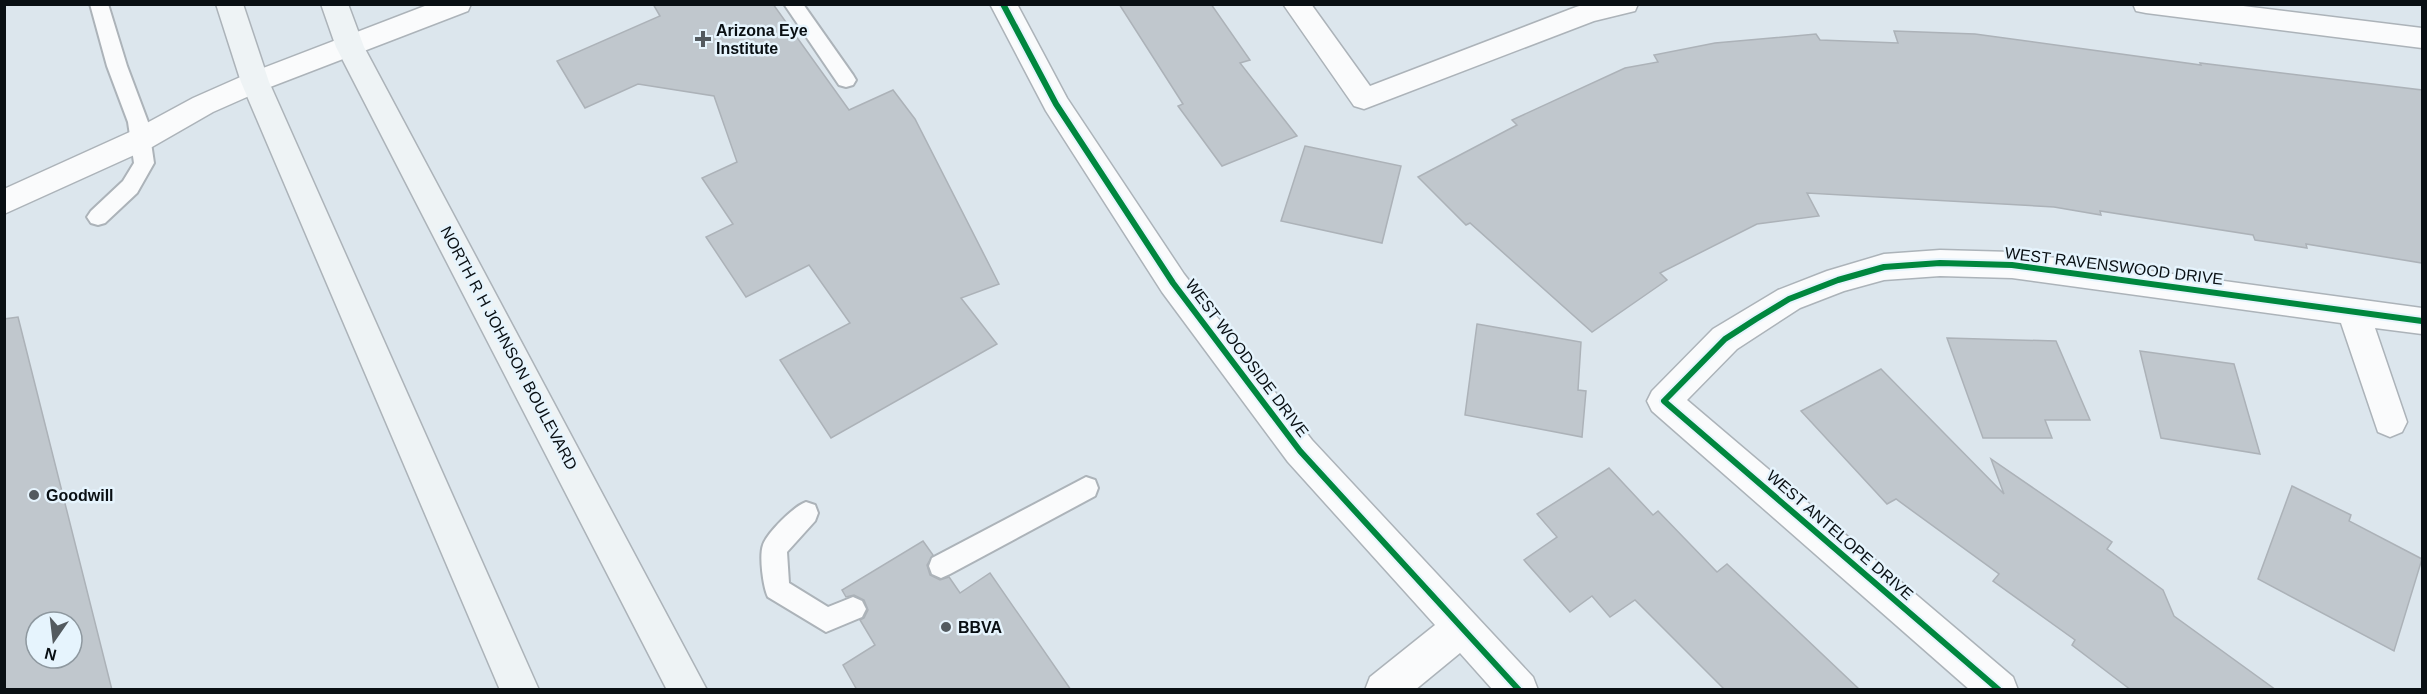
<svg xmlns="http://www.w3.org/2000/svg" width="2427" height="694" font-family="Helvetica,sans-serif">
<style>
.building{fill:#c0c7cd;stroke:#acb2b8;stroke-width:1.5;fill-rule:evenodd}
.lines{fill:none;stroke-linecap:round;stroke-linejoin:round}
.service-casing{stroke:#acb3b9;stroke-width:4}
.minor-casing{stroke:#acb3b9;stroke-width:3}
.secondary-casing{stroke:#acb3b9;stroke-width:3}
.service{fill:#fafbfc;fill-rule:evenodd}
.minor{fill:#fafbfc;fill-rule:evenodd}
.secondary{fill:#eef3f5;fill-rule:evenodd}
.cycleway-casing{stroke:#e6f4fd;stroke-width:10}
.cycleway{stroke:#00873e;stroke-width:6}
.poi-dot{fill:#535a5f;stroke:#e6f4fd;stroke-width:2}
.labels{text-anchor:middle;dominant-baseline:central;stroke-width:5;stroke-linejoin:round;paint-order:stroke}
.poi-label{font-size:16px;font-weight:bold;fill:#090f13;stroke:#e6f4fd;text-anchor:start}
.street-label{font-size:16px;fill:#090f13;stroke:#e6f4fd}
</style>
<rect width="100%" height="100%" fill="#dce6ed"/>
<g class="building">
<polygon points="653,4 773,4 849,110 893,90 915,119 999,284 961,298 997,344 831,438 780,360 850,323 809,265 746,297 706,237 733,224 702,178 737,162 714,96 638,84 585,108 557,61 660,16"/>
<polygon points="1119,4 1211,4 1250,60 1240,63 1297,136 1222,166 1178,106 1183,104"/>
<polygon points="1894,31 1975,34 2201,65 2200,63 2422,90 2422,263 2306,244 2307,248 2255,240 2253,235 2100,211 2101,215 2054,207 1807,193 1819,216 1757,224 1660,273 1667,280 1592,332 1470,223 1466,225 1418,177 1517,125 1512,120 1625,68 1658,62 1654,55 1715,43 1816,34 1820,40 1898,43"/>
<polygon points="1305,146 1401,166 1382,243 1281,221"/>
<path d="M 18,317 L 112,690 L 4,690 L 4,319 ZM 36,622 L 72,622 L 72,658 L 36,658 Z"/>
<polygon points="1477,324 1581,342 1578,390 1586,391 1582,437 1465,415"/>
<polygon points="1947,338 2056,341 2090,420 2045,420 2052,438 1983,438"/>
<polygon points="2140,351 2234,364 2260,454 2161,438"/>
<polygon points="1881,369 2004,494 1991,459 2112,542 2107,549 2163,590 2174,616 2276,690 2131,690 2072,645 2075,640 1993,581 1999,574 1896,499 1887,504 1801,411"/>
<polygon points="1609,468 1653,515 1658,511 1717,572 1727,564 1860,690 1725,690 1635,600 1610,617 1592,596 1570,612 1524,560 1557,537 1537,514"/>
<polygon points="2292,486 2351,515 2349,521 2422,559 2394,651 2258,579"/>
<polygon points="923,541 933,555 927,565 930,575 940,580 949,577 960,593 990,573 1071,690 857,690 843,665 875,645 860,620 864,618 868,610 864,600 854,595 846,597 842,590"/>
</g>
<g class="lines">
<g class="service-casing">
<g id="service">
<polygon points="90,4 108,4 127,66 148,122 154,163 137,193 105,223 98,225 91,223 87,217 91,211 123,181 134,163 128,122 107,66"/>
<polygon points="784,4 803,4 853,75 856,80 853,85 846,87 839,85"/>
<polygon points="1086,477 1095,480 1098,488 1095,496 950,574 941,578 932,574 929,566 932,558"/>
<path d="M 806,502 L 815,505 L 818,513 L 815,521 L 787,552 L 789,583 L 828,607 L 853,597 L 862,601 L 866,609 L 862,617 L 826,632 L 768,597 C 763,587 759,556 763,545 C 767,533 794,506 806,502 Z"/>
</g>
</g>
<g class="minor-casing">
<g id="minor">
<polygon points="430,4 471,4 468,11 265,89 213,112 152,147 4,214 4,189 132,131 193,98 245,75"/>
<polygon points="990,4 1017,4 1067,98 1184,274 1312,440 1533,677 1538,690 1493,690 1460,653 1415,690 1365,690 1370,677 1435,625 1288,462 1162,292 1046,111"/>
<polygon points="1283,4 1311,4 1370,86 1576,7 1586,4 1638,4 1635,11 1594,21 1364,109 1354,106"/>
<polygon points="2133,4 2227,4 2422,28 2422,48 2146,13 2136,11"/>
<polygon points="1940,250 2012,252 2422,308 2422,334 2375,328 2407,422 2402,432 2390,437 2378,432 2341,323 2012,278 1940,276 1884,280 1844,291 1800,308 1737,349 1687,400 2013,677 2018,690 1970,690 1652,411 1647,401 1652,391 1713,329 1778,290 1827,271 1884,254"/>
</g>
</g>
<g class="secondary-casing">
<g id="secondary">
<polygon points="216,4 243,4 269,82 539,690 500,690 241,82"/>
<polygon points="321,4 348,4 364,47 707,690 667,690 336,47"/>
</g>
</g>
<use href="#service" class="service"/>
<use href="#minor" class="minor"/>
<use href="#secondary" class="secondary"/>
<g class="cycleway-casing">
<g id="cycleway">
<polyline points="1003,4 1056,104 1173,283 1300,451 1519,690"/>
<polyline points="1999,690 1664,401 1725,339 1756,319 1789,299 1838,280 1884,267 1940,263 2012,265 2422,321"/>
</g>
</g>
<use href="#cycleway" class="cycleway"/>
</g>
<g class="poi-dot">
<path d="M700 30h6v6h6v6h-6v6h-6v-6h-6v-6h6z"/>
<circle cx="34" cy="495" r="6"/>
<circle cx="946" cy="627" r="6"/>
</g>
<g class="labels">
<g class="poi-label">
<text x="716" y="30">Arizona Eye<tspan x="716" dy="18">Institute</tspan></text>
<text x="46" y="495">Goodwill</text>
<text x="958" y="627">BBVA</text>
</g>
<g class="street-label">
<text transform="translate(2114 266) rotate(7)">WEST RAVENSWOOD DRIVE</text>
<text transform="translate(509 348) rotate(62)">NORTH R H JOHNSON BOULEVARD</text>
<text transform="translate(1247 358) rotate(53)">WEST WOODSIDE DRIVE</text>
<text transform="translate(1840 535) rotate(41)">WEST ANTELOPE DRIVE</text>
</g>
</g>
<rect width="2427" height="694" fill="none" stroke="#090f13" stroke-width="12"/>
<g transform="translate(54 640) rotate(194)"><circle r="28" fill="#e6f4fd" stroke="#8e989f" stroke-width="1.5"/>
<path d="M0-4.5L10 22L0 15L-10 22Z" fill="#535a5f"/>
<text y="-9" font-size="16" font-weight="bold" text-anchor="middle" fill="#090f13">N</text>
</g>
</svg>
